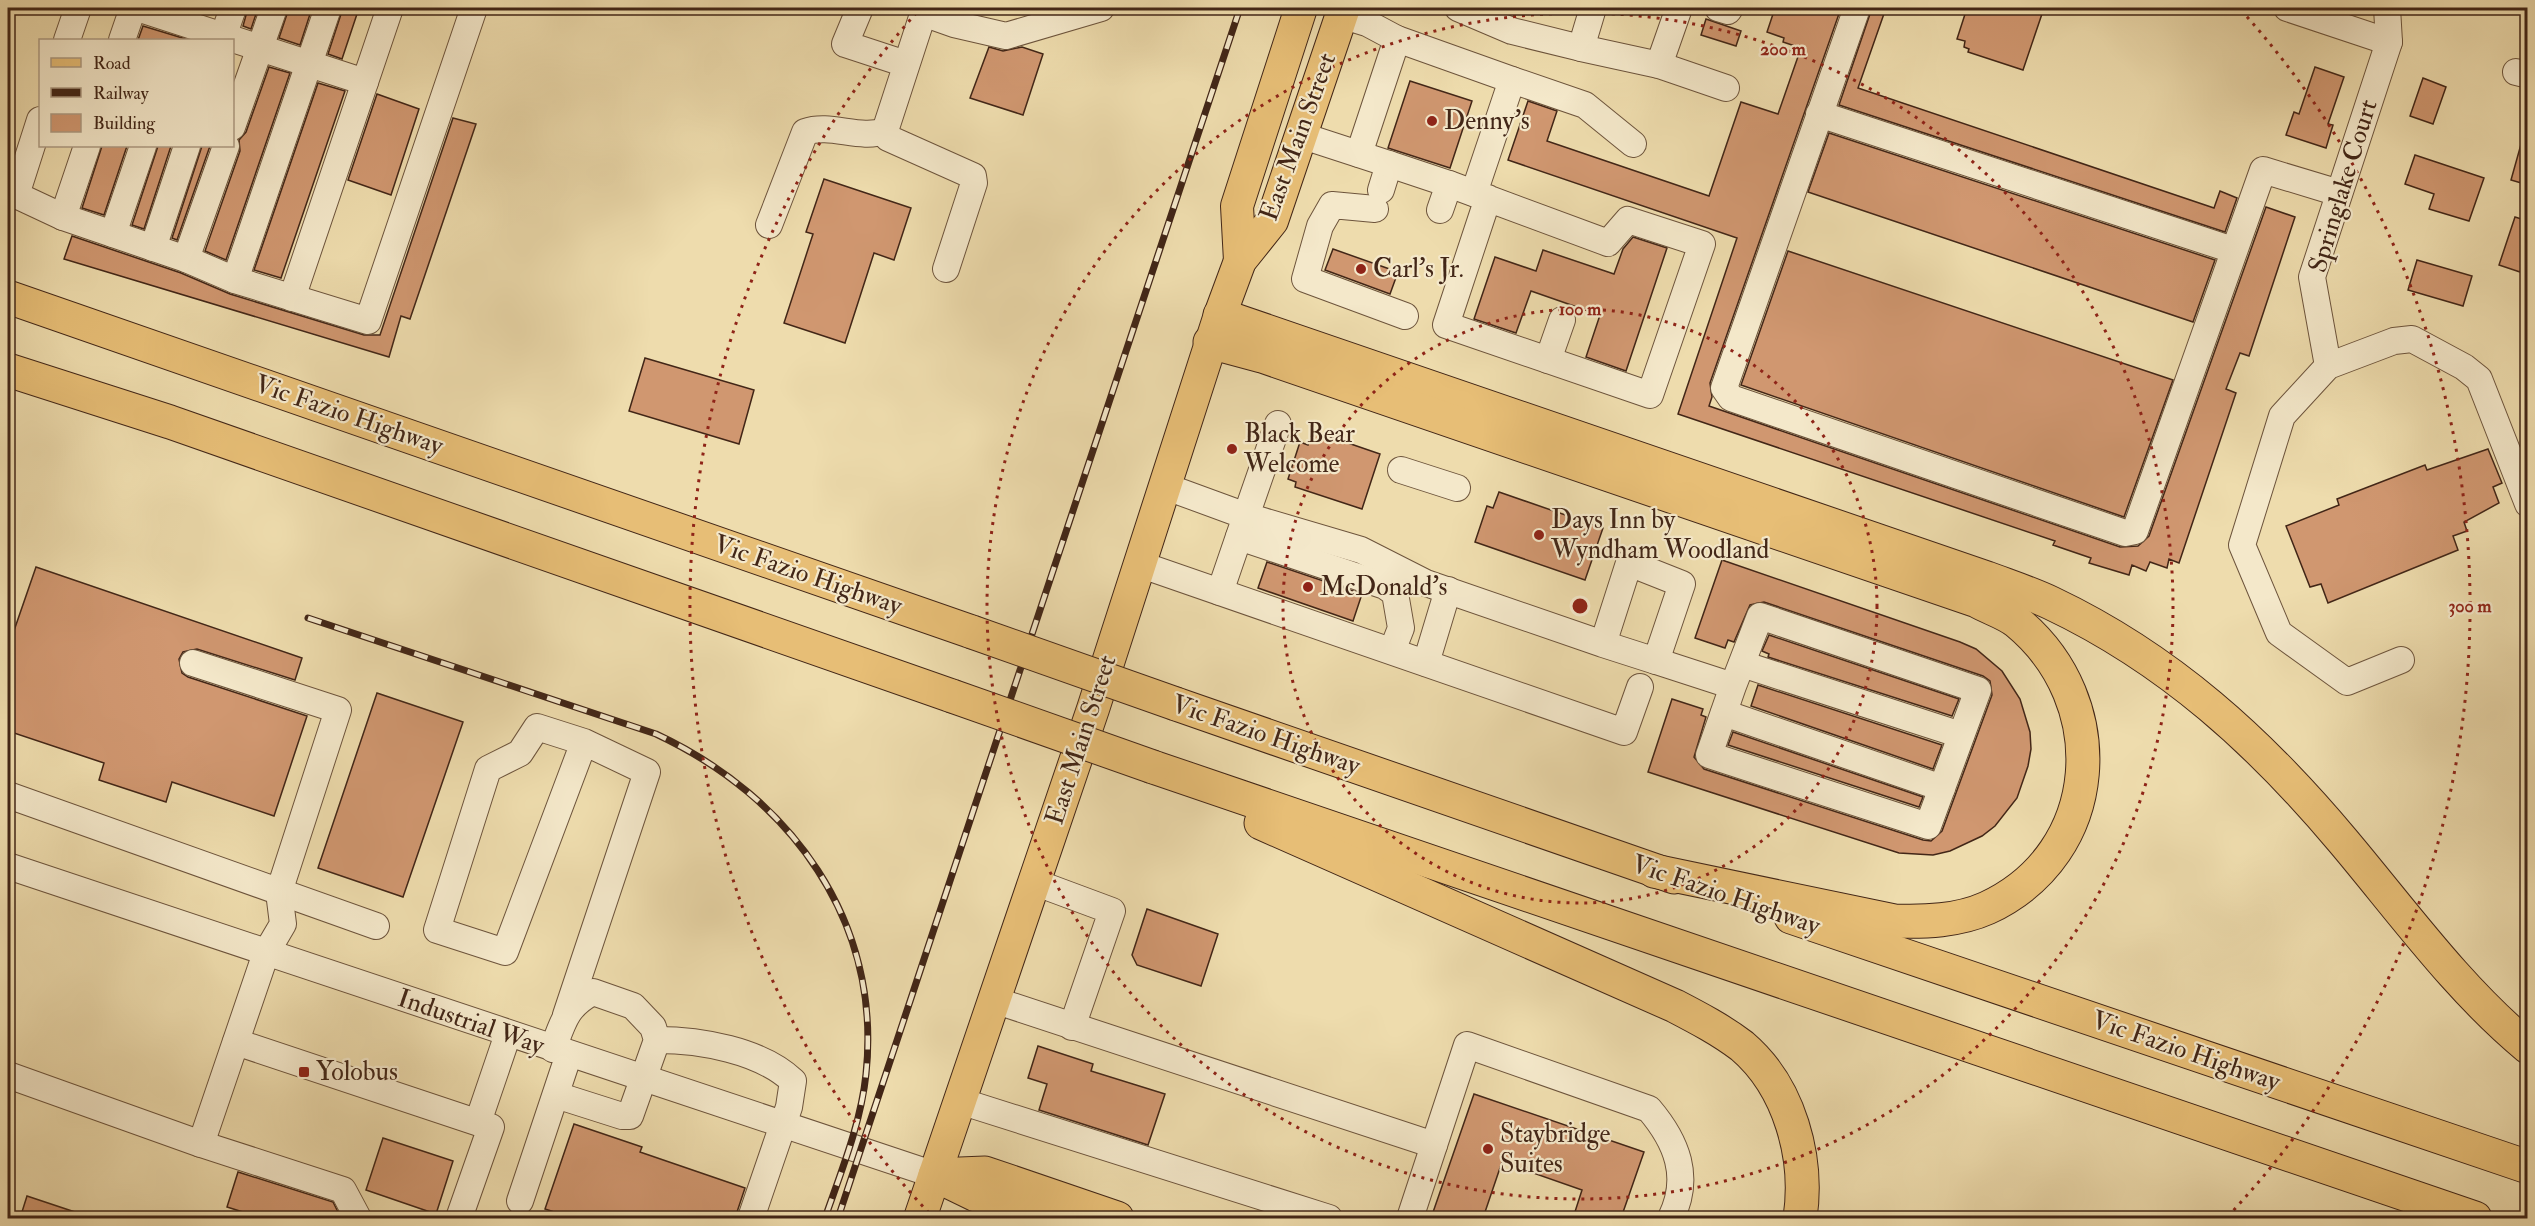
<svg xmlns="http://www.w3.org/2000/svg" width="2535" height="1226" font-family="'IM FELL Double Pica',serif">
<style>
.building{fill:#d09770;stroke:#422617;stroke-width:1.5}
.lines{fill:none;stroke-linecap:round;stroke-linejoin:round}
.minor-casing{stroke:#6d543c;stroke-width:28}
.major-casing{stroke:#422617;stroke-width:34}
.highway-casing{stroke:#422617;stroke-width:35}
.minor{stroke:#f4e8ca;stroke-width:26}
.major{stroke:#e7be76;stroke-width:32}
.highway{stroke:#e7be76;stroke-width:33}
.rail-casing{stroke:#422617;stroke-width:7}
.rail{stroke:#f4e8ca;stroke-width:4.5;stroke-dasharray:14;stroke-linecap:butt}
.highway-bridge-casing{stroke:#422617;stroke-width:35;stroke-linecap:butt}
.highway-bridge{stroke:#e7be76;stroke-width:33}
.ring{fill:none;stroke:#8f2418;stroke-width:3;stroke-dasharray:3 6}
.poi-dot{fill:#8f2418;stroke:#f4e8ca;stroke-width:2}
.labels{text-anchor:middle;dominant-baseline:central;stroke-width:4.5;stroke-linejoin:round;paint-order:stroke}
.poi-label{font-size:26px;fill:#422617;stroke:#f4e8ca;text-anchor:start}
.street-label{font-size:26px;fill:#422617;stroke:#f4e8ca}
.centre{fill:#8f2418;stroke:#f4e8ca;stroke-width:3}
.ring-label{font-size:18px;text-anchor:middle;font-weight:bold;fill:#8f2418;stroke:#f4e8ca;stroke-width:4.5;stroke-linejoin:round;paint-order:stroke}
</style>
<rect width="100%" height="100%" fill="#eedcad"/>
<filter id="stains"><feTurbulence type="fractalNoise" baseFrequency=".00333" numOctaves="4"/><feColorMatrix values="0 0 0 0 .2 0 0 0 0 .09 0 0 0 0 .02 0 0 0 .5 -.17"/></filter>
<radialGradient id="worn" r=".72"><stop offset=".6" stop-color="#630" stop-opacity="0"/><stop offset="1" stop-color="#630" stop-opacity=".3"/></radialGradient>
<g class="building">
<polygon points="248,8 258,8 251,29 243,26"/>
<polygon points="289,8 312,8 300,45 279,38"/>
<polygon points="343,8 359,8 342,59 328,54"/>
<polygon points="1775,8 1841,8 1710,383 1712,397 1709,406 2120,547 2138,546 2149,536 2266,207 2295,217 2249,356 2240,353 2226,389 2236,393 2179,563 2169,559 2167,568 2150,562 2146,571 2132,565 2129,575 2089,563 2091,558 2053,545 2055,541 1678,414 1737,238 1508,160 1528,101 1557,111 1547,141 1709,196 1741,102 1778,114 1801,48 1783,42 1784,38 1767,32"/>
<polygon points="1872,8 1886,8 1858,88 2214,208 2220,191 2237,198 2225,232 1839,105"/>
<polygon points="1967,8 2044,8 2023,70 1968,52 1969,49 1964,47 1965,41 1957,39"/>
<polygon points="1706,19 1741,31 1736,46 1701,35"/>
<polygon points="143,26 189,40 138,40"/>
<polygon points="989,47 1003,51 1022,47 1043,54 1023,115 970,98"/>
<polygon points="269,67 290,73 226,260 205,251 240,151 239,140 246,132"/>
<polygon points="2315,67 2344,77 2328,124 2333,125 2326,148 2286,135 2294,112 2299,114"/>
<polygon points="2423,78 2446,87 2433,124 2410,116"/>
<polygon points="1410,81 1472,101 1450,168 1388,148"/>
<polygon points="318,83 345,91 281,278 254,270"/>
<polygon points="377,94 419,109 391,195 348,180"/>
<polygon points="453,118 476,124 410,319 401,316 389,357 64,259 72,236 181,273 230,294 364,335 380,335"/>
<polygon points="1829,133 2215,260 2193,322 1808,192"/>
<polygon points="2523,137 2528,138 2528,185 2511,180"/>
<polygon points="102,146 127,146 104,215 82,208"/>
<polygon points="158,146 171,146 144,229 132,225"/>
<polygon points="202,146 210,146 177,240 172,238"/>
<polygon points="2415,155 2484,178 2469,221 2429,209 2434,194 2405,184"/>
<polygon points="824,179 911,208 894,260 874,253 845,343 784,323 813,234 806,232"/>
<polygon points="2515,217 2528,221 2528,249 2520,272 2499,265"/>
<polygon points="1633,237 1667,248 1626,371 1586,357 1600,315 1531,291 1516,333 1474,319 1495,257 1536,271 1543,250 1614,274 1623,249"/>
<polygon points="1333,249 1398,272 1390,294 1325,270"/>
<polygon points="1788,251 2173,380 2124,517 1741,385"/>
<polygon points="2417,260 2472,276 2463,306 2408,290"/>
<polygon points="645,358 754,390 739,444 629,411"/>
<polygon points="1313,431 1380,454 1362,509 1295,487 1296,482 1288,479 1300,442 1308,445"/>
<polygon points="2488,449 2502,483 2493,487 2499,503 2464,522 2467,531 2453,536 2458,550 2328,603 2321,584 2310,587 2286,526 2339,505 2337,499 2425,465 2427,470"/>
<polygon points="1499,492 1603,528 1585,580 1475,542 1487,506 1493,508"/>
<polygon points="1722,560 1960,642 1976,649 2002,671 2020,699 2030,732 2031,749 2028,766 2017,798 1995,826 1982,836 1950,851 1933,855 1899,853 1648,772 1672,699 1703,709 1701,715 1706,717 1694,757 1704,769 1923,840 1931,841 1942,831 1992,695 1990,681 1983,676 1764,602 1750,605 1734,642 1728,640 1725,648 1695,638"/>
<polygon points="1267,562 1362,594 1353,621 1258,588"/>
<polygon points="36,567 302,658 295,680 197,649 183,652 179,659 182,673 188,677 307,716 274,816 172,782 166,802 99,780 104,763 8,731 8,648"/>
<polygon points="1769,635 1959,699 1952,716 1768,657 1769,654 1762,651"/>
<polygon points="1758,685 1942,745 1933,769 1751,706"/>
<polygon points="377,693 463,722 403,897 318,868"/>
<polygon points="1733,732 1923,797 1919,807 1728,745"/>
<polygon points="1147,909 1218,934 1201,986 1137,965 1132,955"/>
<polygon points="1038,1046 1093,1064 1091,1071 1165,1094 1148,1145 1039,1110 1047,1084 1028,1078"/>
<polygon points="1474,1094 1644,1152 1621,1218 1573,1218 1582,1190 1502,1162 1483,1218 1431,1218"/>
<polygon points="574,1124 642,1147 640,1152 745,1188 735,1218 573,1218 545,1209"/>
<polygon points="383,1138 453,1161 436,1214 366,1190"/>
<polygon points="238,1172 333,1202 339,1214 338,1218 262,1218 227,1207"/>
<polygon points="27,1196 87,1216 86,1218 30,1218 21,1215"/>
</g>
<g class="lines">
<g class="minor-casing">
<g id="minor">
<polyline points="137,8 365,82"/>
<polyline points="860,8 845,44 906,64"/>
<polyline points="925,8 885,131 888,138 973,176 974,183 946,269"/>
<polyline points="1458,8 1512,31 1581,48 1593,8"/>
<polyline points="1718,8 1728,11 1730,8"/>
<polyline points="1857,8 1724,388 1731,398 2125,533 2135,531 2263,170 2339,193"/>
<polyline points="2287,8 2389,42"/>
<polyline points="923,13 954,24 1006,36 1101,8"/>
<polyline points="1341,15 1367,23 1397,39 1359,154"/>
<polyline points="1397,39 1512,80 1474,193"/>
<polyline points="67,40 78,8"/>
<polyline points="122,40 133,8"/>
<polyline points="222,40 233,8"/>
<polyline points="1581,48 1659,65 1726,88"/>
<polyline points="1659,65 1679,8"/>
<polyline points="2516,72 2528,75"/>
<polyline points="1512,80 1585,105 1633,144"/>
<polyline points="1819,114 2233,250"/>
<polyline points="40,120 16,195 63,217"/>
<polyline points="232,127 274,8"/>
<polyline points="1300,135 1389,164 1381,190"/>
<polyline points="87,146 63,217 186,259 235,280 368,321 474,8"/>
<polyline points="1389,164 1449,184 1440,210"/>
<polyline points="1449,184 1608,243 1628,220 1702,244 1650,395 1446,325 1488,198"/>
<polyline points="1375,209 1332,205 1320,226 1305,279 1405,316"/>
<path d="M 769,225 L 805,132 C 831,123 859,140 885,131"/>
<polyline points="113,234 143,146"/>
<polyline points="153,248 187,146"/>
<polyline points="186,259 226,146"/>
<polyline points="235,280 328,8"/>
<polyline points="292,298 390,8"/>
<polyline points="1548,360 1562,320"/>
<polyline points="2328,366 2312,277 2389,42 2387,8"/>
<polyline points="1278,424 1246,516 1361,550 1426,583 1603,644 1629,563 1682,584 1656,661 1603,644"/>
<polyline points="1401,470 1457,488"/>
<polyline points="1164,486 1246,516 1220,592"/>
<polyline points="1239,537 1385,586 1395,593 1401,628 1392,651"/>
<polyline points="1139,564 1624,732 1640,687"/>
<polyline points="2401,660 2347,682 2279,633 2242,545 2282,416 2328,366 2394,341 2412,339 2464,367 2479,379 2528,504"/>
<polyline points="1656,661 1733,686 1760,616 1978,690 1928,826 1709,755 1733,686"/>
<polyline points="193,663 338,710 279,892 283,924 266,953 201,1144"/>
<polyline points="1426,663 1448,590"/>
<polyline points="1742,664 1961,735"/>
<polyline points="1724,713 1942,788"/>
<polyline points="8,795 376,926"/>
<polyline points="8,866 935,1175"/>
<polyline points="1034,882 1112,911 1072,1027"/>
<polyline points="994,1000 1434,1145"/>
<polyline points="566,1015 647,772 584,742 537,727 520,753 488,769 437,930 505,952 584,742"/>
<path d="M 657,1040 C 700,1040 760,1050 793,1081 L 789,1107 L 751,1218"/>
<polyline points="236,1042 491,1127 459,1218"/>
<path d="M 553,1049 C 563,1022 566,1006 593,992 L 633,1006 L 653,1027 L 657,1040 L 630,1116 L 622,1116 L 556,1095"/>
<polyline points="8,1075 201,1144 343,1190 358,1218"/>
<polyline points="960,1101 1329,1218"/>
<polyline points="478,1122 508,1034"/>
<polyline points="520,1201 569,1054"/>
<path d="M 1410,1218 L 1467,1045 L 1649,1109 C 1677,1142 1691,1177 1671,1218"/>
</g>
</g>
<g class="major-casing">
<g id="major">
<polyline points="1240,261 1237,206 1301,8"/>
<polyline points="920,1218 1093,709 1220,315 1240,261 1272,221 1344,8"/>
</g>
</g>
<g class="highway-casing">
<g id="highway">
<polyline points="8,297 972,632"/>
<path d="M 1220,315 L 1987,578 C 2008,586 2030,593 2051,603 C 2169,659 2260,742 2343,841 C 2402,911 2457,988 2528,1047"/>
<path d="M 1210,342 L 1262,356 L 1977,601 C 1989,608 2006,613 2017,622 C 2113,701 2105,853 1987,908 C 1958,921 1925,922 1894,921 L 1654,871"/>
<polyline points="8,370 170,422 952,696"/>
<polyline points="1176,704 1674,877"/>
<polyline points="1153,767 2475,1218"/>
<path d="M 1261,823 L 1675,1006 C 1698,1018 1721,1030 1742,1046 C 1790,1087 1809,1158 1800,1218"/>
<polyline points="1791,917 2528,1167"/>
<polyline points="935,1175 985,1173 1117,1218"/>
<polyline points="939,1177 976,1195 1043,1218"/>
</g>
</g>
<use href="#minor" class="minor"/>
<use href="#major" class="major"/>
<use href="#highway" class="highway"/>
<g class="rail-casing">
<g id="rail">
<path d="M 308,618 L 656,734 C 791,797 882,921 866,1074 C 861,1123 841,1172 825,1218"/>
<polyline points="838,1218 1240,8"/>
</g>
</g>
<use href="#rail" class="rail"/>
<g class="highway-bridge-casing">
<g id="highway-bridge">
<polyline points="972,632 1176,704"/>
<polyline points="952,696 1153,767"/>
</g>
</g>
<use href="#highway-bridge" class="highway-bridge"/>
</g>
<g class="ring">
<circle cx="1580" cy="606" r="297"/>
<circle cx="1580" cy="606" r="593"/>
<path d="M929 1213A890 890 0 0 1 919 10M2241 10A890 890 0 0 1 2231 1213"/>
</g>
<g class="poi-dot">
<circle cx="1432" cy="121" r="6"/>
<circle cx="1361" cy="269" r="6"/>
<circle cx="1232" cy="449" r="6"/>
<circle cx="1539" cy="535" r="6"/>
<circle cx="1308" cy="587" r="6"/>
<rect x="298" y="1066" width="12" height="12" rx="3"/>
<circle cx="1488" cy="1149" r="6"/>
</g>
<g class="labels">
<g class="poi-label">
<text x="1444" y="121">Denny's</text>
<text x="1373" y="269">Carl's Jr.</text>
<text x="1244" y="434">Black Bear<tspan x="1244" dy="30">Welcome</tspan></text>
<text x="1551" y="520">Days Inn by<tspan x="1551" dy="30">Wyndham Woodland</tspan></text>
<text x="1320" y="587">McDonald's</text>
<text x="316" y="1072">Yolobus</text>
<text x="1500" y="1134">Staybridge<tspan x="1500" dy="30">Suites</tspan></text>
</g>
<g class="street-label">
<text transform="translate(1298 137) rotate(-70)">East Main Street</text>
<text transform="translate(2343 186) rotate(-73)">Springlake Court</text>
<text transform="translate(349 415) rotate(19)">Vic Fazio Highway</text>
<text transform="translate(808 575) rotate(19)">Vic Fazio Highway</text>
<text transform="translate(1266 735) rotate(19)">Vic Fazio Highway</text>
<text transform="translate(1081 740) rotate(-72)">East Main Street</text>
<text transform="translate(1726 895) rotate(19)">Vic Fazio Highway</text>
<text transform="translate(471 1022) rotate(19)">Industrial Way</text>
<text transform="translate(2186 1051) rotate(19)">Vic Fazio Highway</text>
</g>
</g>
<circle cx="1580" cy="606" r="9" class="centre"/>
<g class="ring-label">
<text x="1783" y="55">200 m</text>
<text x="1580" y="315">100 m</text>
<text x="2470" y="612">300 m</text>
</g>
<rect width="2535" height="1226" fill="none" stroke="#eedcad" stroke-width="30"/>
<rect x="9" y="9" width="2517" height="1208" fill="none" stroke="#422617" stroke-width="3"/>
<rect x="15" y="15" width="2505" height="1196" fill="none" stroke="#422617" stroke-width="1.5"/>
<rect x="39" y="39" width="195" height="108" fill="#f4e8ca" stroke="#ad9a82" stroke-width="1.5"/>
<rect x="51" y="58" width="30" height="9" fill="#e7be76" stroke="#ad9a82" stroke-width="1.5"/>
<text x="93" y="69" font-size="18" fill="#422617">Road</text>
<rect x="51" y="88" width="30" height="9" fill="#422617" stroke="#ad9a82" stroke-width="1.5"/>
<text x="93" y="99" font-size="18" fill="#422617">Railway</text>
<rect x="51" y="114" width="30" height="18" fill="#d09770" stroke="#ad9a82" stroke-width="1.5"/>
<text x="93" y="129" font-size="18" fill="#422617">Building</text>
<rect width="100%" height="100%" filter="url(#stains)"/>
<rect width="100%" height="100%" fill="url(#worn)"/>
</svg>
